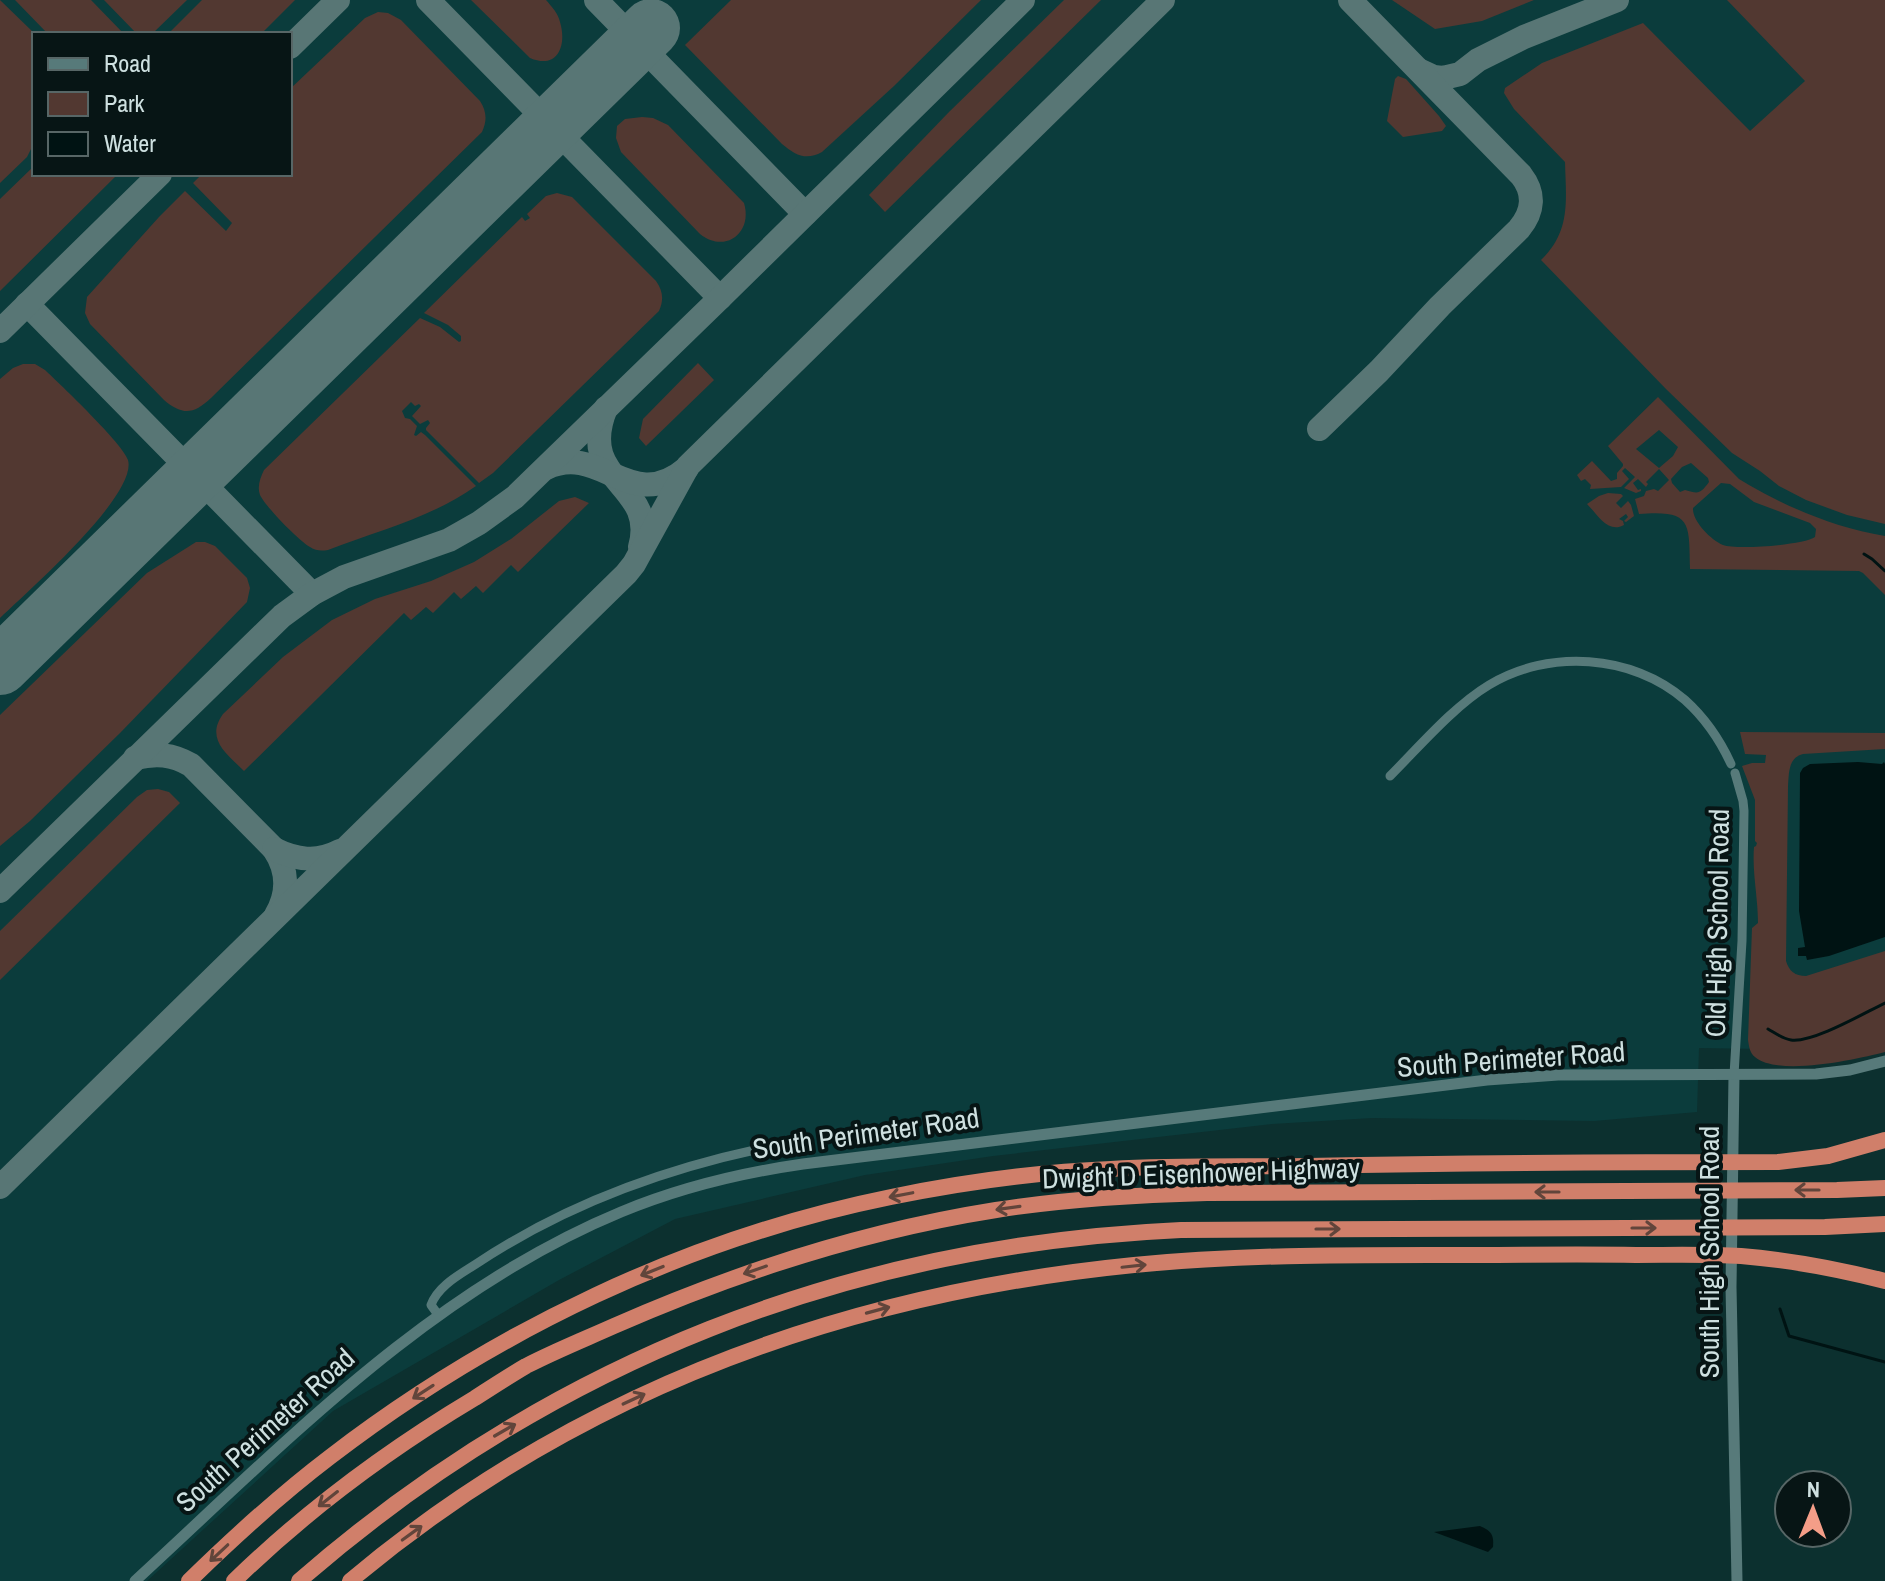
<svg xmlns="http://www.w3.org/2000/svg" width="1885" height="1581" font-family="'Archivo Narrow',sans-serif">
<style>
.built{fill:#0b3c3c;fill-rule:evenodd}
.green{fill:#523831;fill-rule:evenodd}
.water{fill:#001313}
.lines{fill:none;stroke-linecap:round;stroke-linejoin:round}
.stream{stroke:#001313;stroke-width:3}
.taxiway{stroke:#587675;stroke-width:24}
.runway{stroke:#587675;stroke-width:58}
.minor{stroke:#577a7a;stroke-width:9}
.tertiary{stroke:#577a7a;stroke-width:11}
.motorway{stroke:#d07f6a;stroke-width:16}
.oneway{stroke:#61453b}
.labels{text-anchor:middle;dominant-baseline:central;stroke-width:8;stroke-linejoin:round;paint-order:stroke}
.street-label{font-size:28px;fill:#cee0e0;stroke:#071515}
</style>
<rect width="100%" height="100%" fill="#0c302f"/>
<path class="built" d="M 0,0 L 1885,0 L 1885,1037 L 1827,1050 L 1699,1048 L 1697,1112 L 1594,1121 L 1372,1118 L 1272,1124 L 993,1156 L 865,1175 L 675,1219 L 559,1280 L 333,1411 L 147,1581 L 0,1581 ZM 34,34 L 290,34 L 290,174 L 34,174 Z"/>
<g class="green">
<polygon points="0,0 35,34 34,143 27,157 0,183"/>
<polygon points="15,0 91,0 124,34 48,34"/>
<polygon points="104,0 187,0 152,34 137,34"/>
<polygon points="202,0 295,0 261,34 168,34"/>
<path d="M 471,0 L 546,0 C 552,7 558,13 560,22 C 567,45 558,70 530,58 Z"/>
<path d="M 731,0 L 981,0 L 894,86 L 822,152 C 806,161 795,155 782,144 L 685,45 Z"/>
<polygon points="1064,0 1101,0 885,212 869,195 949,112"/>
<polygon points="1392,0 1534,0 1482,21 1435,29"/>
<path d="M 1727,0 L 1885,0 L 1885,524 L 1847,515 L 1806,500 L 1779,486 L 1760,471 L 1732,453 L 1666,389 L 1541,260 C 1571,231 1566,201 1565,162 L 1514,109 L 1504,93 L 1505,88 L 1542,63 L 1643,23 L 1750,131 L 1805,81 Z"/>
<path d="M 378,12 L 388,13 L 401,20 L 480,101 C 487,112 487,121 482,132 L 211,398 C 194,414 183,416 164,400 L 90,324 L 85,313 L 87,297 L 159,217 L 185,191 L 226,231 L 232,223 L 193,183 L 202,174 L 290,174 L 290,89 L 365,18 Z"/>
<polygon points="1398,76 1406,79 1439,116 1446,126 1442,131 1403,137 1387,121 1395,79"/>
<path d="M 642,117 L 653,118 L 668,125 L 744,203 C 753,233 725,254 700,234 L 621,152 L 616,138 L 617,126 L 625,119 Z"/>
<polygon points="34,166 34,174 118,174 0,291 0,199"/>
<path d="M 557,193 L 572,197 L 656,281 C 663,291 664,300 659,311 L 493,473 L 479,483 L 426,430 L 426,428 L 430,423 L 428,420 L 420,424 L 412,416 L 421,406 L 419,404 L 415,406 L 411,402 L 402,411 L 405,418 L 410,419 L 417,426 L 414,435 L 416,436 L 421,432 L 425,435 L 476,486 C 431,518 379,530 328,550 C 321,551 316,551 310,547 C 299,541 265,506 260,495 C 257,487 260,478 264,470 L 420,318 L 440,327 L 459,342 L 461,341 L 461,336 L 448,325 L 424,313 L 522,217 L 525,221 L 530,218 L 527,214 L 546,196 Z"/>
<polygon points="698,363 714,380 646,446 639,438 643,419"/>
<path d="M 23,364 L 35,364 L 45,370 C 60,384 124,445 128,460 C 138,495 27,592 0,618 L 0,379 L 13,368 Z"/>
<path d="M 1658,397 L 1739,479 L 1749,485 C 1791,509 1837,528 1885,536 L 1885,595 L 1863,573 L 1859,571 L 1690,569 C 1689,522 1692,510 1639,514 L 1635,499 L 1644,496 L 1646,491 L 1654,489 L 1658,491 L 1669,480 L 1659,469 L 1646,482 L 1648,484 L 1646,487 L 1638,479 L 1633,483 L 1638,490 L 1641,489 L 1641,491 L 1636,493 L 1624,488 L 1635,477 L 1625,468 L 1622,471 L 1629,479 L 1621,487 L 1590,489 L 1591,485 L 1585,479 L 1581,481 L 1577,475 L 1592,461 L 1611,481 L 1617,479 L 1617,473 L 1623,466 L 1623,464 L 1608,446 ZM 1659,430 L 1678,447 L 1673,456 L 1659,468 L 1636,449 ZM 1691,463 L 1708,478 L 1709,482 C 1700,494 1699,494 1685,490 L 1680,492 L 1672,483 L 1671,479 L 1682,467 ZM 1721,483 L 1730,484 L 1754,502 L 1810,523 L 1816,529 L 1815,537 C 1804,545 1737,550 1723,545 C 1711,540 1692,521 1693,508 Z"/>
<path d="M 1608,493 L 1621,494 L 1623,496 L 1616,503 L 1621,508 L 1628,501 L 1631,505 L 1634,516 L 1626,522 L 1624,521 L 1628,517 L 1626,514 L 1619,519 L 1623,521 L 1624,525 C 1608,534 1598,515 1587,504 L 1599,496 Z"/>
<path d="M 575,497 L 589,503 L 518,572 L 511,565 L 483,593 L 476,586 L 461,599 L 454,592 L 433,613 L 426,607 L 411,620 L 404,613 L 244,771 C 227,754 205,739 223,714 L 283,657 L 332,620 L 375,599 L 431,581 L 474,562 L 511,539 L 559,501 Z"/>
<polygon points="196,542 205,542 215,546 247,578 250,588 247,602 120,733 30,821 0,846 0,715 147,573"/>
<path d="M 1740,732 L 1885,733 L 1885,749 L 1803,754 C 1788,758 1789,773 1788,787 L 1786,961 C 1789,971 1795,976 1806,976 L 1885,951 L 1885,1052 C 1858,1059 1778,1077 1755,1057 C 1750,1053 1749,1047 1748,1040 L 1752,928 L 1758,923 C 1758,897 1752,873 1754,847 L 1756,846 L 1757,843 L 1755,841 L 1755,800 L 1742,766 L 1752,763 L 1765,763 L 1766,755 L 1745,754 Z"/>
<polygon points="158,789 169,792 180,803 0,980 0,931 137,797 147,790"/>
</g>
<g class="water">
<polygon points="1858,762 1882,764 1884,762 1885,764 1885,937 1829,956 1807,960 1806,956 1798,956 1798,948 1805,947 1799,911 1800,773 1803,768 1810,764"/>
<path d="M 1480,1526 C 1491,1531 1494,1534 1493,1547 L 1488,1552 L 1434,1532 Z"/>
</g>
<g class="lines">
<g class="stream">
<polyline points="1864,554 1872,559 1885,571"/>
<polyline points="1706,1008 1722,1014"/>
<path d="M 1768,1029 C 1775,1033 1783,1039 1791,1040 C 1813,1043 1864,1013 1885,1003"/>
<polyline points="1780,1309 1789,1336 1885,1362"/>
</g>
<g class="taxiway">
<polyline points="428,0 720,298"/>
<polyline points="596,0 805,214"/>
<polyline points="290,47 338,0"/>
<polyline points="1419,70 1434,77 1443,78 1460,74 1478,60 1524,37 1617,0"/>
<polyline points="27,304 312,594"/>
<polyline points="0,331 160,174"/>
<path d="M 606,408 C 575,483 658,483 640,547"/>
<path d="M 1319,429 L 1379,371 L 1440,306 L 1519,229 C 1534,211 1535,193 1521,175 L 1350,0"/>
<path d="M 546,468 C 602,442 630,516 687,468"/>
<path d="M 135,758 C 156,753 172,754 191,765 L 274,849 C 288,870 289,893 276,915"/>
<path d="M 274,849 C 296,860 317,863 340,851"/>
<polyline points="0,891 282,616 312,594 344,577 449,540 479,523 515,497 720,298 1023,0"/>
<polyline points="0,1187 626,574 634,564 688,466 1163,0"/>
</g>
<polyline class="runway" points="0,666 651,28"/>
<g class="minor">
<path d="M 1390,776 C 1419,747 1454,706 1489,685 C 1548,649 1632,654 1685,700 C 1705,718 1720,740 1731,764"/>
<polyline points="1734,1075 1742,941 1744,811 1743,801 1735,773"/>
<path d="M 439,1316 L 431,1305 C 438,1286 459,1275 476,1264 C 563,1206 657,1171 759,1149"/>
</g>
<g class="tertiary">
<polyline points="1734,1075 1731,1287 1737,1581"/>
<path d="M 135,1581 C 284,1444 430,1291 621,1212 C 679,1188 740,1173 803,1164 L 1487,1080 L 1558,1075 L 1816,1074 L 1850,1070 L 1885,1061"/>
</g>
<g class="motorway">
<path d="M 189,1581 C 234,1537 280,1495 330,1457 C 494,1331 688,1238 891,1197 C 964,1182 1037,1172 1111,1169 C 1177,1165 1242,1167 1308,1166 C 1464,1163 1621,1162 1778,1162 L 1828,1156 L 1885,1140"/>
<path d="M 234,1581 C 306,1511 388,1450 475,1398 C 492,1387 509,1376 526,1366 C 555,1351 585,1339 614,1326 C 737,1272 863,1231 996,1210 C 1065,1199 1136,1195 1207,1193 L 1837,1190 L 1885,1188"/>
<path d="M 299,1581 C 550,1362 848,1245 1181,1230 L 1825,1227 L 1885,1224"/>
<path d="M 350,1581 C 576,1391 843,1294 1134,1265 C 1245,1254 1355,1255 1466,1255 C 1523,1255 1579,1254 1636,1255 C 1671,1255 1706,1254 1741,1256 C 1790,1260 1838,1269 1885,1281"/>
</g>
</g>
<defs><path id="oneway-shaft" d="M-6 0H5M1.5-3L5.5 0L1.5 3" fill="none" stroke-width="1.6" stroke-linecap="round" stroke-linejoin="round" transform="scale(2)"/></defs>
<g class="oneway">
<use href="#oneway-shaft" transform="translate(1807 1190) rotate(180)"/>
<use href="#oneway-shaft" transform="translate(1547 1192) rotate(180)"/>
<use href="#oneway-shaft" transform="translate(901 1195) rotate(169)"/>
<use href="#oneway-shaft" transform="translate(1008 1208) rotate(172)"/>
<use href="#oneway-shaft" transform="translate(1644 1228)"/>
<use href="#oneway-shaft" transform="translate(1328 1229)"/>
<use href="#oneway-shaft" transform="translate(1134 1266) rotate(-6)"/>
<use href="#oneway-shaft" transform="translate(755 1270) rotate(161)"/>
<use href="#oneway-shaft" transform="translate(652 1271) rotate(158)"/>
<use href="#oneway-shaft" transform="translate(878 1310) rotate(-15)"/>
<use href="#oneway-shaft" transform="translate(423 1392) rotate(147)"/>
<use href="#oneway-shaft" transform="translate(634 1399) rotate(-25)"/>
<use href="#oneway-shaft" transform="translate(505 1430) rotate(-30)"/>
<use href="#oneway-shaft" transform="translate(328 1499) rotate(142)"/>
<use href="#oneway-shaft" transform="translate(412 1533) rotate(-36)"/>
<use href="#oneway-shaft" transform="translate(219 1553) rotate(137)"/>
</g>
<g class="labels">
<g class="street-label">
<text transform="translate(1717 923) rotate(-89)">Old High School Road</text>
<text transform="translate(1511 1059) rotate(-4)">South Perimeter Road</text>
<text transform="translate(866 1133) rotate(-8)">South Perimeter Road</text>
<text transform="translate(1201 1173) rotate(-2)">Dwight D Eisenhower Highway</text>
<text transform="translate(1709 1252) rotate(-90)">South High School Road</text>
<text transform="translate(265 1430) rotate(-42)">South Perimeter Road</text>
</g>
</g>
<rect x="32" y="32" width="260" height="144" fill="#071515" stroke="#576666" stroke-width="2"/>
<rect x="48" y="58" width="40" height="12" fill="#577a7a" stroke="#576666" stroke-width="2"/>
<text x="104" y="72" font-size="24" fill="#cee0e0">Road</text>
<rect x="48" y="92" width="40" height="24" fill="#523831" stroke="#576666" stroke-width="2"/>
<text x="104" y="112" font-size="24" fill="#cee0e0">Park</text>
<rect x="48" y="132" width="40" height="24" fill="#001313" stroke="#576666" stroke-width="2"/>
<text x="104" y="152" font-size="24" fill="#cee0e0">Water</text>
<g transform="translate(1813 1509) rotate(1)"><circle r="38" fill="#071515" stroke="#576666" stroke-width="2"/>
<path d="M0-6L14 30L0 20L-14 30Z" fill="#f49e88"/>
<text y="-12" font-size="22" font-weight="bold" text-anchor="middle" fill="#cee0e0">N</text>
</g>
</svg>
